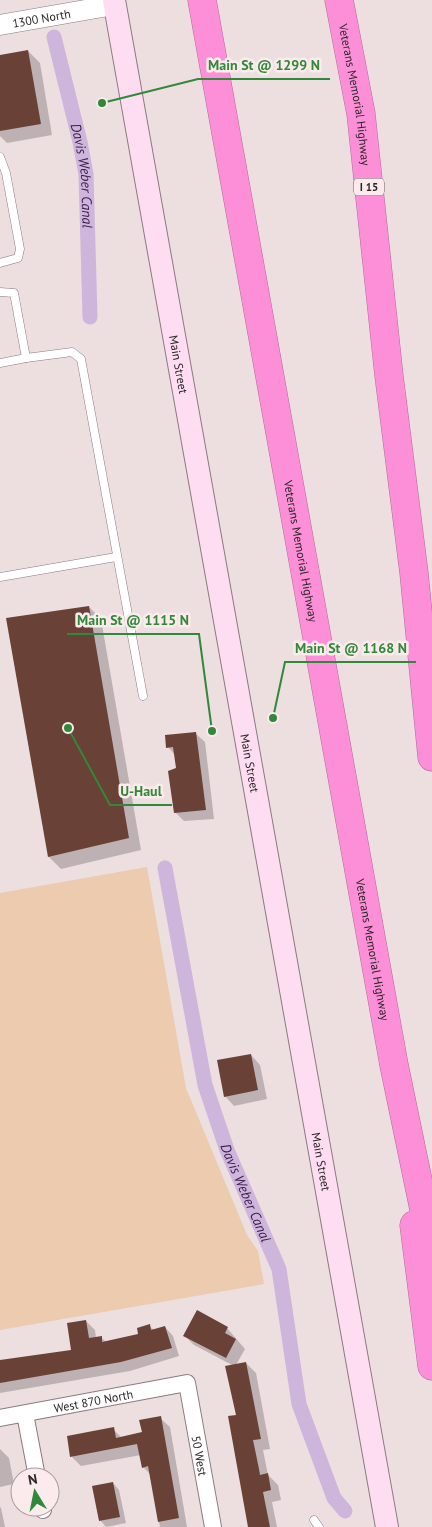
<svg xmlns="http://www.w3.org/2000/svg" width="432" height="1527" font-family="'PT Sans',sans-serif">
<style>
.green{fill:#eccbaf}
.shadow{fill:#0003}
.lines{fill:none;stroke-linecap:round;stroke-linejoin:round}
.canal{stroke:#ceb5dc;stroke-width:15}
.building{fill:#6a4136}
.service-casing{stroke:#897b7d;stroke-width:9}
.minor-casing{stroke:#897b7d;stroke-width:18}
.tertiary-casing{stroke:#897b7d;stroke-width:21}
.secondary-casing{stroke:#897b7d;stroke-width:24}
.motorway-casing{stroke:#b36a9a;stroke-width:29}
.service{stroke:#fff;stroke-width:8}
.minor{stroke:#fff;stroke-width:16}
.tertiary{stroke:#fff;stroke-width:20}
.secondary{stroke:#feddf3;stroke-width:22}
.motorway{stroke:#fc8fd8;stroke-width:28}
.labels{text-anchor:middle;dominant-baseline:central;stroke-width:5;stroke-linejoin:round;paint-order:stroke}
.shield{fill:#fbebed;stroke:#6a6162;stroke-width:1}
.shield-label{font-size:11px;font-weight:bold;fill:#2c2627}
.street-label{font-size:12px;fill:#2c2627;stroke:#fbebed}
.water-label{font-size:14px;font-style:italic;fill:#3c1b4b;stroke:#fbebed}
.leader{fill:none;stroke:#308938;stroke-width:2}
.callout-dot{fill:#308938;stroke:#fbebed;stroke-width:2}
.callout-label{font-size:14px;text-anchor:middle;font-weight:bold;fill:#308938;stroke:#fbebed;stroke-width:5;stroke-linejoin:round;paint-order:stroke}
</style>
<rect width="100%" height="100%" fill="#eddee0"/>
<polygon class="green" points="147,867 186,1088 247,1235 258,1251 264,1284 0,1330 0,893"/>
<g class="shadow">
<polygon points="28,51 40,63 52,135 7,143 0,136 0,56"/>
<polygon points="89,607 101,619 141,850 61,869 49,857"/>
<polygon points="195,733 205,742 214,819 184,821 175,812 177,769 175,755 168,747"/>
<polygon points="251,1055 260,1065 267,1099 234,1106 225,1096"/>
<polygon points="86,1321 95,1330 96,1338 101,1337 106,1342 140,1335 149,1326 154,1330 165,1327 173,1336 179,1356 130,1371 0,1393 0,1361 72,1351"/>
<polygon points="227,1328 245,1349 236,1365 246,1363 256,1373 270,1449 263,1450 268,1475 278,1485 281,1500 272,1502 277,1527 249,1527 234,1366 194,1345 185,1336"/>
<polygon points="160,1418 170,1427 187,1527 160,1527 150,1474 143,1467 141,1455 81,1466 72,1457 113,1429 122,1438 143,1433"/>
<polygon points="0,1449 9,1458 14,1484 0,1487"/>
<polygon points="113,1483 119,1490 126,1523 106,1527 100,1520"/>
<polygon points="0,1507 1,1508 5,1527 0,1527"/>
</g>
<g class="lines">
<g class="canal">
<path id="s1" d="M 54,37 L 80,142 L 86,174 L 90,317"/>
<path id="s2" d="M 165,868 L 205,1085 L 227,1150 L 279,1269 L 299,1404 L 334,1498 L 345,1511"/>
</g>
</g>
<g class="building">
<polygon points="28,50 41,124 0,131 0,55"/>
<polygon points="89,606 129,838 48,857 6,618"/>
<polygon points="196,732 206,810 174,813 168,771 176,768 173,747 166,748 165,735"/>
<polygon points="251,1054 258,1090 224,1097 217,1060"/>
<polygon points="197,1310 228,1327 225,1333 236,1339 226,1358 183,1336"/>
<polygon points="86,1320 89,1338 102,1336 102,1342 138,1334 137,1328 150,1324 151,1330 165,1326 172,1348 121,1362 0,1383 0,1360 71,1350 67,1323"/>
<polygon points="246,1362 261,1439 253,1440 259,1469 260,1475 268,1473 271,1490 263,1492 270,1527 248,1527 228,1416 236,1415 225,1366"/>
<polygon points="161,1416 179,1518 158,1522 148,1466 142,1468 137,1444 70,1457 67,1436 114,1427 116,1438 142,1432 139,1420"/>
<polygon points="113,1482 120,1517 99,1521 92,1486"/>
</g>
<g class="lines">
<g class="service-casing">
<g id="service">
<polyline points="0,157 6,173 20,249 18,258 0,263"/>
<polyline points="0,292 14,293 26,358 72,352 81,359 143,696"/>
<polyline points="0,363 26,358"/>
<polyline points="0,577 116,557"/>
<polyline points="314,1520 319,1527"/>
</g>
</g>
<g class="minor-casing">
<g id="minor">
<polyline points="25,1414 37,1477"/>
<path id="s3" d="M 0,1418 L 187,1383 L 213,1527"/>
<polyline points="42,1507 43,1510"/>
</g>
</g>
<g class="tertiary-casing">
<g id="tertiary">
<path id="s4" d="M 0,25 L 114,5"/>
</g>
</g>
<g class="secondary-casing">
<g id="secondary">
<path id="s5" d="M 114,0 L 387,1527"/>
</g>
</g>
<g class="motorway-casing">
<g id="motorway">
<path id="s6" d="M 202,0 L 394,1065 L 432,1248"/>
<path id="s7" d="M 339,0 L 361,114 L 389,376 L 414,573 L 432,757"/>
<polyline points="414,1225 432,1366"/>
</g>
</g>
<use href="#service" class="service"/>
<use href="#minor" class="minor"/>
<use href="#tertiary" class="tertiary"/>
<use href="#secondary" class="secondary"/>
<use href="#motorway" class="motorway"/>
</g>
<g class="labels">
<rect class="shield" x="354" y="178.5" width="30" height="17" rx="4"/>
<g class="shield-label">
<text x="369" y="187">I 15</text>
</g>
<g class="street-label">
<text stroke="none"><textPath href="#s4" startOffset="42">1300 North</textPath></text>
<text stroke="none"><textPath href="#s7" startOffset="96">Veterans Memorial Highway</textPath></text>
<text stroke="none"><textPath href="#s5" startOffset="370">Main Street</textPath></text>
<text stroke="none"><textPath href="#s6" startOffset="560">Veterans Memorial Highway</textPath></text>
<text stroke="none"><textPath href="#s5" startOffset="775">Main Street</textPath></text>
<text stroke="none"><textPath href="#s6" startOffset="965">Veterans Memorial Highway</textPath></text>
<text stroke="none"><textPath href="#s5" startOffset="1180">Main Street</textPath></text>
<text stroke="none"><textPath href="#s3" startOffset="95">West 870 North</textPath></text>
<text stroke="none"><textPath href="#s3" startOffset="264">50 West</textPath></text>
</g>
<g class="water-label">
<text stroke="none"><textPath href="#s1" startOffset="142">Davis Weber Canal</textPath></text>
<text stroke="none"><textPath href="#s2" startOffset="336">Davis Weber Canal</textPath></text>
</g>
</g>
<path class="leader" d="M102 103L198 79H330M212 731L199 634H67M273 718L285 662H416M68 728L110 805H172"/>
<g class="callout-dot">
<circle cx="102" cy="103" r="5"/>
<circle cx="212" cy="731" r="5"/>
<circle cx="273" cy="718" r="5"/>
<circle cx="68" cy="728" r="5"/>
</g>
<g class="callout-label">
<text x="264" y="70">Main St @ 1299 N</text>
<text x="133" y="625">Main St @ 1115 N</text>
<text x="351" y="653">Main St @ 1168 N</text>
<text x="141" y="796">U-Haul</text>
</g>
<g transform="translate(35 1492) rotate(350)"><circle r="24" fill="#fbebed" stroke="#a89c9e"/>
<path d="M0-4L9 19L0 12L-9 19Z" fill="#308938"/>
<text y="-8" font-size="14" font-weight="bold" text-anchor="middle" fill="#2c2627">N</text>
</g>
</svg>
